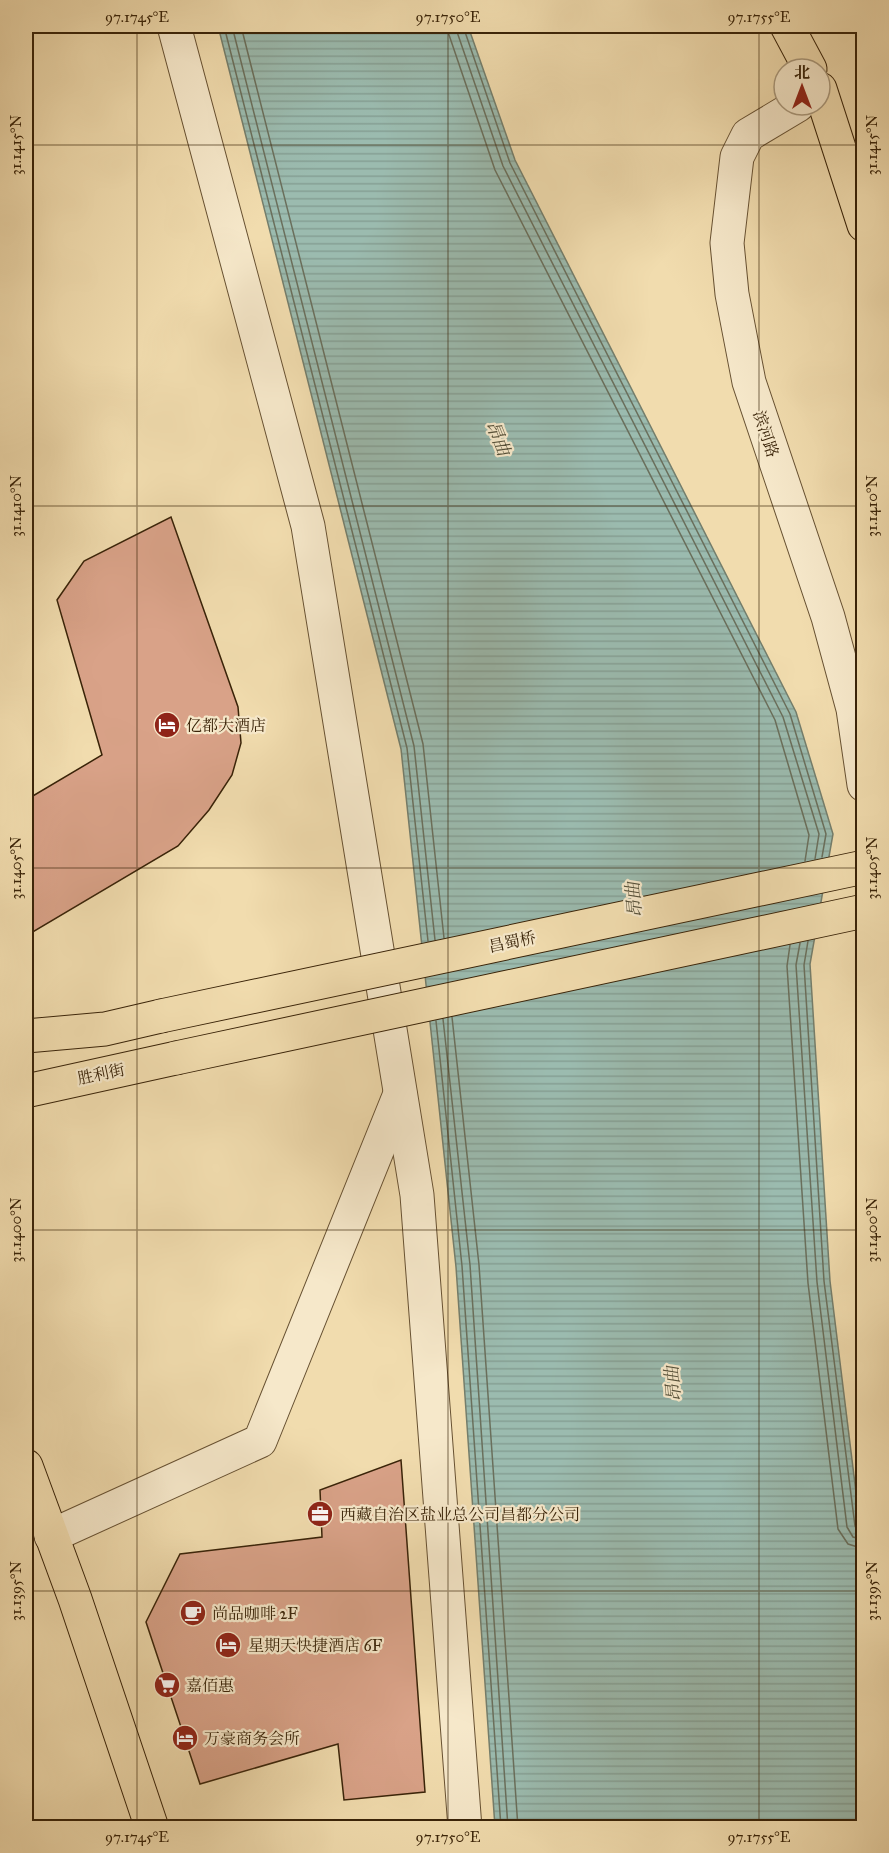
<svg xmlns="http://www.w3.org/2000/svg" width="889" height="1853" font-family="'IM FELL Great Primer','Noto Serif SC',serif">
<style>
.water{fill:url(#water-rules);stroke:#747e6c;stroke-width:1.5}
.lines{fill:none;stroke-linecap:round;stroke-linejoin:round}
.shore{stroke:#6a6f5c;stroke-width:1.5}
.building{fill:#d9a288;stroke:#392308;stroke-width:1.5}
.minor-casing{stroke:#675132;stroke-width:35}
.major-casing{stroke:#392308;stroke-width:35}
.minor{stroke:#f6e8ca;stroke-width:33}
.major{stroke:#f1dcae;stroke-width:33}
.major-bridge-casing{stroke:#392308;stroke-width:35;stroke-linecap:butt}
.major-bridge{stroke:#f1dcae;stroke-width:33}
.ticks{fill:none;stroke:#392308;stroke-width:1.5;stroke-opacity:0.45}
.labels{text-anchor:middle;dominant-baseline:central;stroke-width:4.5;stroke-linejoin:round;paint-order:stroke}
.street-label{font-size:16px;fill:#392308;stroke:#f6e8ca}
.poi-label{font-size:16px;fill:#392308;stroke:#f6e8ca;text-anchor:start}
.water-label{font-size:18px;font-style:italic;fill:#56513a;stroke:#f6e8ca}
.neatline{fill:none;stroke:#392308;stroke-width:2}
.ticks-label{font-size:15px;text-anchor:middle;fill:#392308}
</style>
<defs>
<pattern id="water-rules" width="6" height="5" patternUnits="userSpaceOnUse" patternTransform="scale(1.5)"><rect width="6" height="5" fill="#9bbbaf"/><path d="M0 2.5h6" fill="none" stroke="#86a095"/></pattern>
</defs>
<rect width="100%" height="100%" fill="#f1dcae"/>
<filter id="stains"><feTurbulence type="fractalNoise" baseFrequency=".00333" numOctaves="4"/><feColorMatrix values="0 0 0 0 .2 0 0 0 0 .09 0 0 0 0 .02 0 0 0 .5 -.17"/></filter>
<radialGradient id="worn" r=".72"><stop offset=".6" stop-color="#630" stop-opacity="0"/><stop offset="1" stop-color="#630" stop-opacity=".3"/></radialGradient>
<polygon class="water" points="218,26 468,26 515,160 796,712 833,834 810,964 830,1281 863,1549 863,1827 495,1827 456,1267 401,749"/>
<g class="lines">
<g class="shore">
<polyline points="224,26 407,748 428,941"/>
<polyline points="232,26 414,746 435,940"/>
<polyline points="241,26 423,744 444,938"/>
<polyline points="446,26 495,170 775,720 809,835 805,861"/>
<polyline points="455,26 503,166 783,717 819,834 815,859"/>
<polyline points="463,26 510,163 790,714 826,834 822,857"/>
<polyline points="808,941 804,965 824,1281 855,1526 858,1531 864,1532"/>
<polyline points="800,943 796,965 817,1282 847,1527 853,1537 864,1540"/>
<polyline points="790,945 787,966 808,1283 838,1529 848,1544 864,1549"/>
<polyline points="452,1017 479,1265 518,1828"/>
<polyline points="443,1019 470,1265 508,1828"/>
<polyline points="436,1021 462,1266 501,1828"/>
</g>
</g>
<g class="building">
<polygon points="171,517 238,707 241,743 232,775 209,810 178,846 26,936 26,800 102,755 57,600 84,561"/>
<polygon points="401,1460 425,1792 344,1800 338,1744 200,1784 146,1622 180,1554 322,1537 320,1490"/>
</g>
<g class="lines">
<g class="minor-casing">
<g id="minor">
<polyline points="174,26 308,526 417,1195 465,1828"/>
<polyline points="798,105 748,135 737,157 727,243 732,294 749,382 828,617 853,709 864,785"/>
<polyline points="51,1536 260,1441 400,1094"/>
</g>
</g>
<g class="major-casing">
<g id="major">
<polyline points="787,26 810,69"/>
<polyline points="820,89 864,225"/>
<polyline points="26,1036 105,1029 161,1016"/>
<polyline points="26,1091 176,1058"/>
<polyline points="26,1466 75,1599 152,1828"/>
</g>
</g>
<use href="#minor" class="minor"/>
<use href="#major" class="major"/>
<g class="major-bridge-casing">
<g id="major-bridge">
<polyline points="161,1016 864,867"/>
<polyline points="176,1058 864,911"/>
</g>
</g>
<use href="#major-bridge" class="major-bridge"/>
</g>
<path class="ticks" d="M 137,26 L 137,1828M 448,26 L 448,1828M 759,26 L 759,1828M 26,145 L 864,145M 26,506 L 864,506M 26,868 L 864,868M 26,1230 L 864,1230M 26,1591 L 864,1591"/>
<defs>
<g id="hotel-disc" transform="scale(1.35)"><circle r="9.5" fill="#8f2418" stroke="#f6e8ca"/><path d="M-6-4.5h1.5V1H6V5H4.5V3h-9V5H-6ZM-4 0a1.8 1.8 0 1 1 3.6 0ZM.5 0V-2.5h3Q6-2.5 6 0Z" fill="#fff"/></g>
<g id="office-disc" transform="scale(1.35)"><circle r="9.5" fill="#8f2418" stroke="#f6e8ca"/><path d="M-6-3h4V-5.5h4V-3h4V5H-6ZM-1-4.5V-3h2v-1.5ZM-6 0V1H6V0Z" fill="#fff"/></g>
<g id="cafe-disc" transform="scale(1.35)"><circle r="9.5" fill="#8f2418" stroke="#f6e8ca"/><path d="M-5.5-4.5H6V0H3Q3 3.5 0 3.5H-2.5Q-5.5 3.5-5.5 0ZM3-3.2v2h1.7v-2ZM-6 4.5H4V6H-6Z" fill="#fff"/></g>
<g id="supermarket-disc" transform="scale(1.35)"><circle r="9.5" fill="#8f2418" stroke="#f6e8ca"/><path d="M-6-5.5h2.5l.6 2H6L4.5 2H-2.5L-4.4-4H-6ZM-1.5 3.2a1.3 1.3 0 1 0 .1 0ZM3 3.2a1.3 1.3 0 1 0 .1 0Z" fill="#fff"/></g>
</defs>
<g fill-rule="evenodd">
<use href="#hotel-disc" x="167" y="725"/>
<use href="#office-disc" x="320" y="1514"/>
<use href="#cafe-disc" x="193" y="1613"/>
<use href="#hotel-disc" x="228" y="1645"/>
<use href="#supermarket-disc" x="167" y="1685"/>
<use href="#hotel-disc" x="185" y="1738"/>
</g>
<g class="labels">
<g class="street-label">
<text transform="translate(766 434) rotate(72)">滨河路</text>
<text transform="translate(512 942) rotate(-12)">昌蜀桥</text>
<text transform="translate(101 1074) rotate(-12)">胜利街</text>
</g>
<g class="poi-label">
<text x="186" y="725">亿都大酒店</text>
<text x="340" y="1514">西藏自治区盐业总公司昌都分公司</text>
<text x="212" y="1613">尚品咖啡 2F</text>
<text x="248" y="1645">星期天快捷酒店 6F</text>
<text x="186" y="1685">嘉佰惠</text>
<text x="204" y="1738">万豪商务会所</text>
</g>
<g class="water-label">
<text transform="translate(498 438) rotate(68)">昂曲</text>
<text transform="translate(634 900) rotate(-95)">昂曲</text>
<text transform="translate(673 1384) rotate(-95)">昂曲</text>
</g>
</g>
<rect width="889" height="1853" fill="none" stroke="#f1dcae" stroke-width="66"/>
<g transform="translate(802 87)"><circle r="28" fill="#f6e8ca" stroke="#aa997c" stroke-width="1.5"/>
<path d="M0-4.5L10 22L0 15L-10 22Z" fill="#8f2418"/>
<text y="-9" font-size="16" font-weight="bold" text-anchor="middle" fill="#392308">北</text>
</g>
<rect x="33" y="33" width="823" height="1787" class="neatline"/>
<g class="ticks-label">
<text x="137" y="22">97.1745°E</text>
<text x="448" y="22">97.1750°E</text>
<text x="759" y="22">97.1755°E</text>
<text transform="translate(16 145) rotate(-90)" y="5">31.1415°N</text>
<text transform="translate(872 145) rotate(-90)" y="5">31.1415°N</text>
<text transform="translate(16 506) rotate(-90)" y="5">31.1410°N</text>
<text transform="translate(872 506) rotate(-90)" y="5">31.1410°N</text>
<text transform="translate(16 868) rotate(-90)" y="5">31.1405°N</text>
<text transform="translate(872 868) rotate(-90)" y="5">31.1405°N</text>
<text transform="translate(16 1230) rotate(-90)" y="5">31.1400°N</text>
<text transform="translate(872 1230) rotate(-90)" y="5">31.1400°N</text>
<text transform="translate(16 1591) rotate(-90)" y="5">31.1395°N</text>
<text transform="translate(872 1591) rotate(-90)" y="5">31.1395°N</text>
<text x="137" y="1842">97.1745°E</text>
<text x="448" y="1842">97.1750°E</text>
<text x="759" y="1842">97.1755°E</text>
</g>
<rect width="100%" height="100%" filter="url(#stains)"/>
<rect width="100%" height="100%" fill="url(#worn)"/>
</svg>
